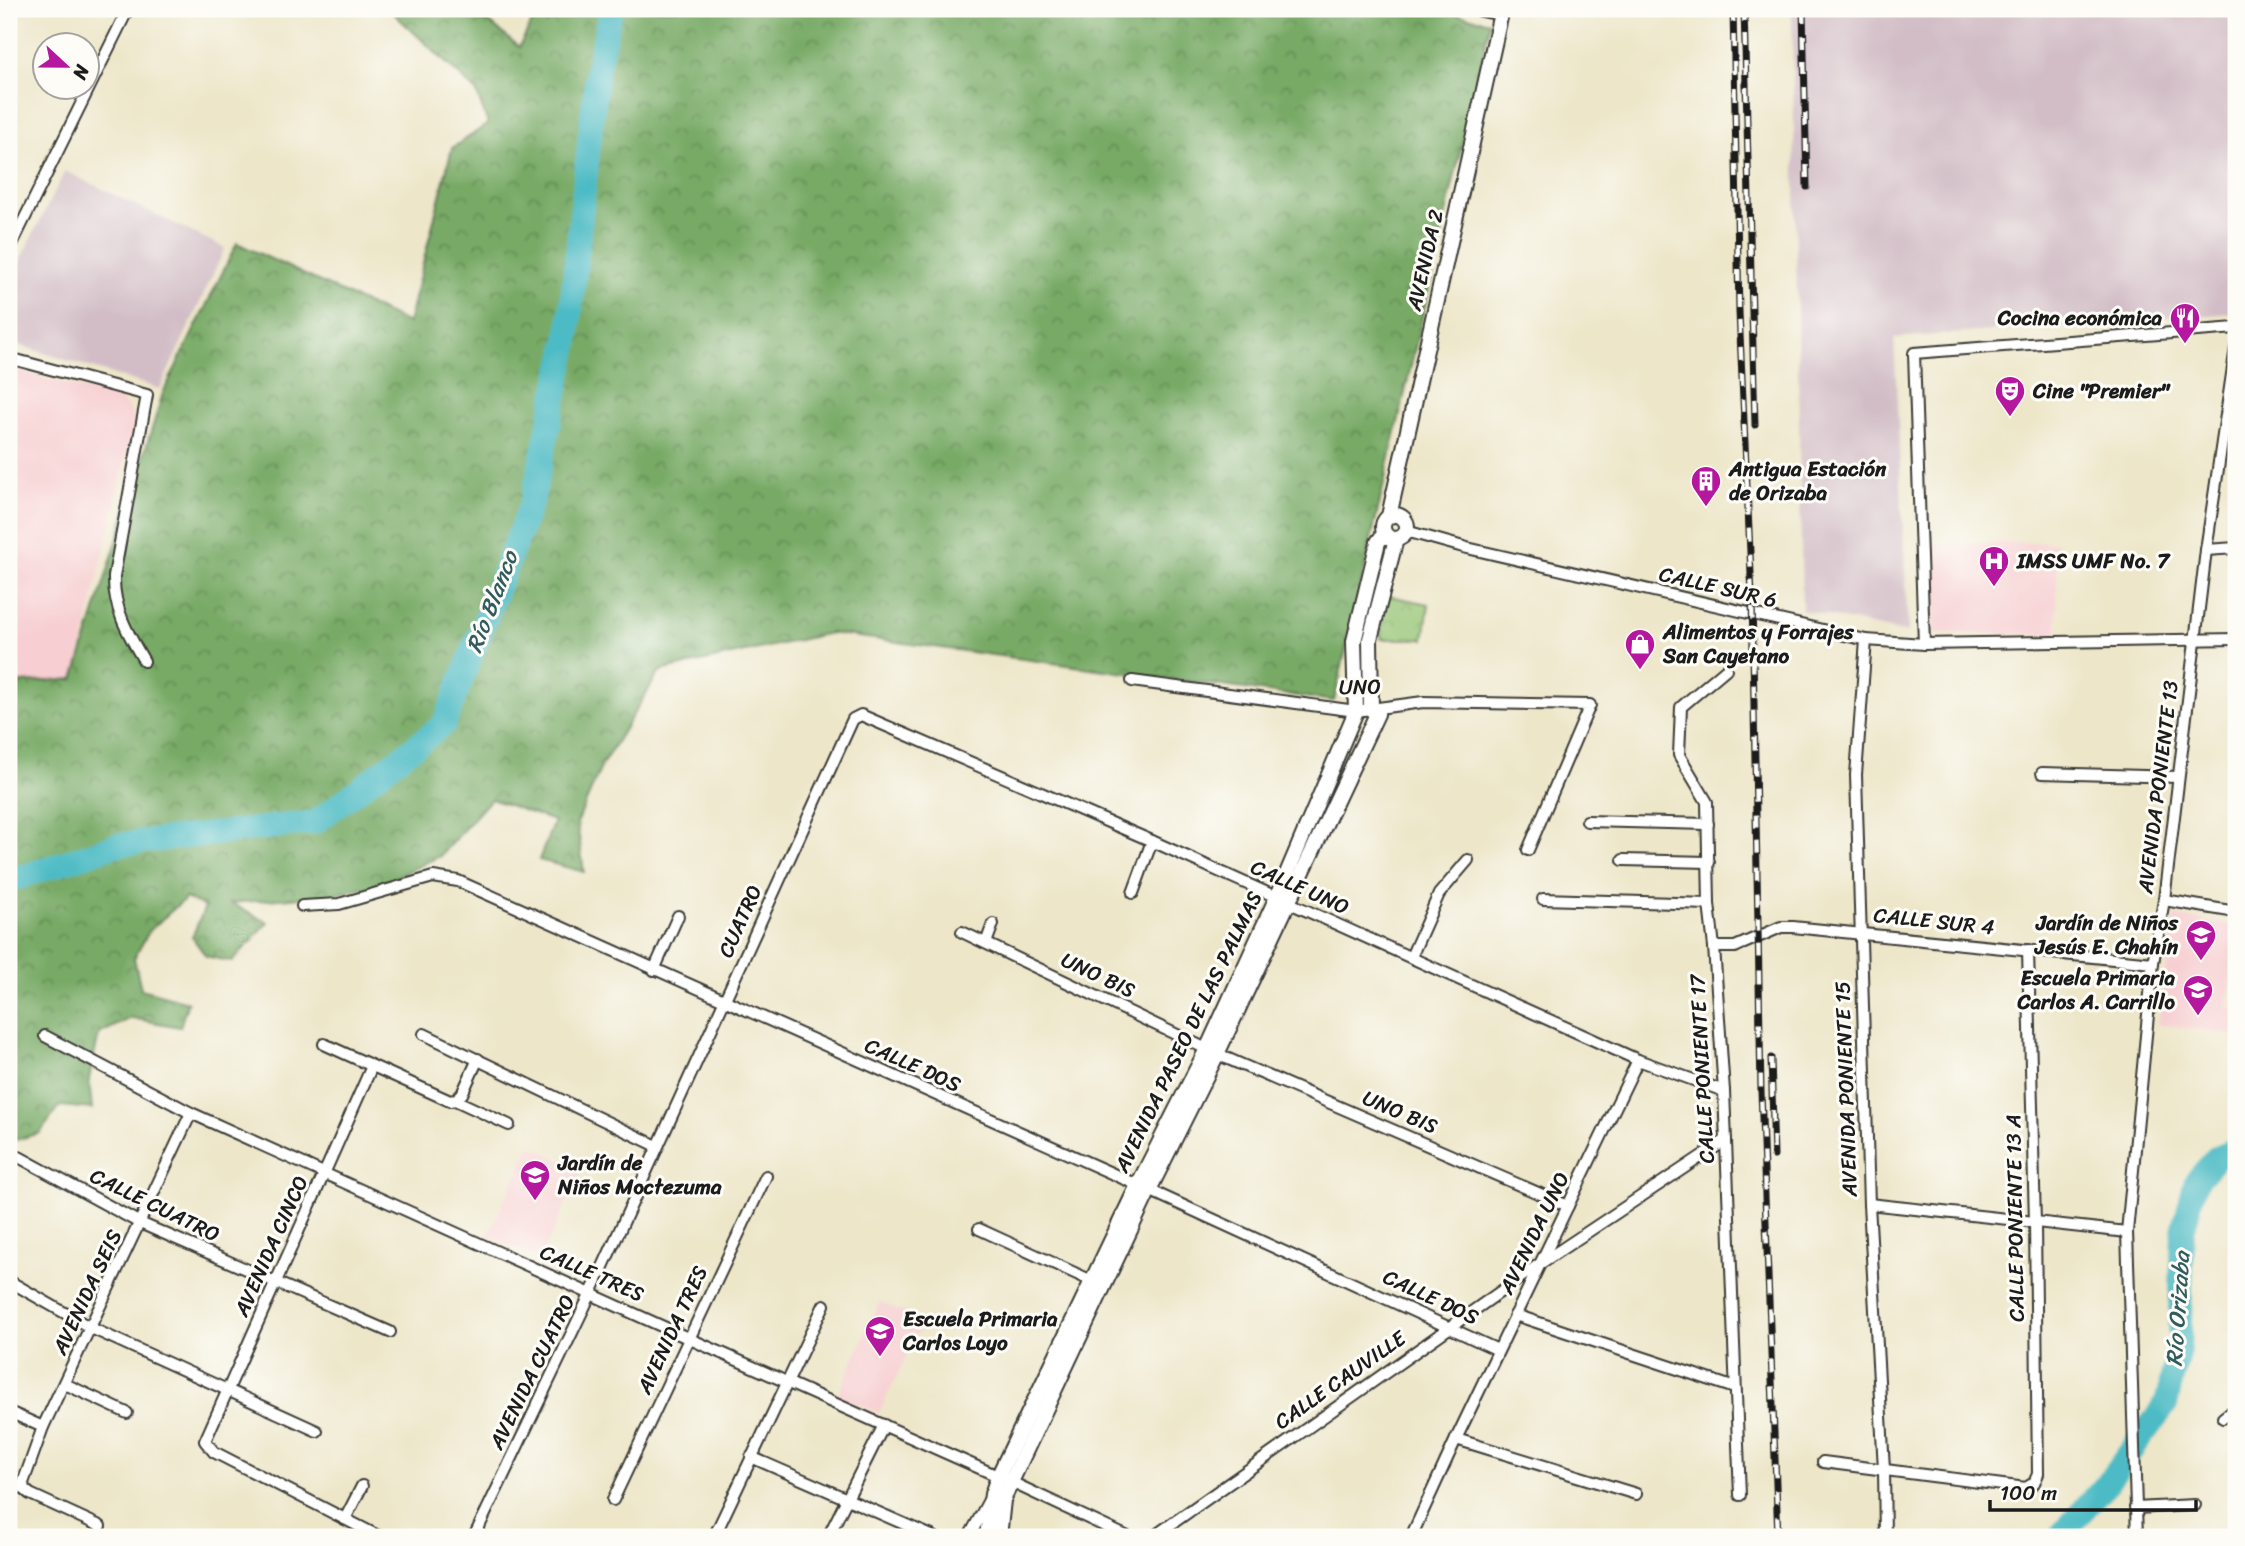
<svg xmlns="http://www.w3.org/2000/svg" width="2245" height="1546" font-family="Sriracha,sans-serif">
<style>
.built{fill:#f7cfd2}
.industrial{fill:#d2bdc6}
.forest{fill:url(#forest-crowns);stroke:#4a6341;stroke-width:2}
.park{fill:url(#park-crowns);stroke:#597048;stroke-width:2}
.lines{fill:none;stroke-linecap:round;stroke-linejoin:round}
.river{stroke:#4dbbc5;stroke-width:24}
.minor-casing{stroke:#3b3a36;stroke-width:14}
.tertiary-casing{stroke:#3b3a36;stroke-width:18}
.minor{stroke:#fff;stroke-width:10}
.tertiary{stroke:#fff;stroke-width:14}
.rail-casing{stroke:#1c1c1c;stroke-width:7}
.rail{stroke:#fdfcf7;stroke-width:4.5;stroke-dasharray:13;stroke-linecap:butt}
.labels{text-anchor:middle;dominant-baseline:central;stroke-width:6;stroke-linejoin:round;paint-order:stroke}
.street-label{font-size:21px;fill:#1c1c1c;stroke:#fdfcf7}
.poi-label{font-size:21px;font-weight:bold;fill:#1c1c1c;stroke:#fdfcf7;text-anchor:start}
.water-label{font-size:23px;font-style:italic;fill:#305c60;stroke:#fdfcf7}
</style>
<defs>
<pattern id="forest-crowns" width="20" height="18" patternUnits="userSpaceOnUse" patternTransform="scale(1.75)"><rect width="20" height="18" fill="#78aa66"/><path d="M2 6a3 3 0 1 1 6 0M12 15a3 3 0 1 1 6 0" fill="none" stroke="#628a53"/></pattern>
<pattern id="park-crowns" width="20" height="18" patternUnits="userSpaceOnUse" patternTransform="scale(1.75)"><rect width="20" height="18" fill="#96c574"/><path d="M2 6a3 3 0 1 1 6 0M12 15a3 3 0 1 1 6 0" fill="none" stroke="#81a964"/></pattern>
</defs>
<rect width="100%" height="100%" fill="#fdfcf7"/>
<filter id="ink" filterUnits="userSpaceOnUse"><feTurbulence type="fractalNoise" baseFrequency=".0143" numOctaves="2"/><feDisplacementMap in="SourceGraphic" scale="14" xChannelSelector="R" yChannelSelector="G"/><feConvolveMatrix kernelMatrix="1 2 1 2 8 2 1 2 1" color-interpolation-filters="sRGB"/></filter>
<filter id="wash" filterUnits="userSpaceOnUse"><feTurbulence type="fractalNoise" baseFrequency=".00686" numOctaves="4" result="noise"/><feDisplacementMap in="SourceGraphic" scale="28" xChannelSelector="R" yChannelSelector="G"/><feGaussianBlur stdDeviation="1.57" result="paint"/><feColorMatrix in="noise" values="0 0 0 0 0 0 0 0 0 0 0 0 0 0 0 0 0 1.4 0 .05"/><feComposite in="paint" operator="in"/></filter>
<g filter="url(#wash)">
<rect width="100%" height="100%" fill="#ede6c9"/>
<g class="built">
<polygon points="9,368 120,399 132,412 134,421 74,680 9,684"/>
<polygon points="2057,542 2057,635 1933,633 1930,544"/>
<polygon points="2175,916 2236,926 2228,1008 2236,1008 2236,1035 2158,1024"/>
<polygon points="531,1145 582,1170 540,1259 488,1235"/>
<polygon points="880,1302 923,1321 879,1413 838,1395"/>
</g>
<g class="industrial">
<polygon points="1792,9 2236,9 2236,313 1894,338 1908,633 1802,610"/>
<polygon points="65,171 225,248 160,389 9,342 9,282"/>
</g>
<polygon class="forest" points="389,9 473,9 519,47 539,9 1435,9 1490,22 1334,701 830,633 660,671 602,765 577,823 584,872 539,860 554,821 491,799 440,856 382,884 331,895 230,903 268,922 232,962 206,956 192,937 205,907 186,898 150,930 134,958 141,989 188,1002 180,1027 131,1018 99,1034 89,1079 92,1109 60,1106 40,1133 9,1142 9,684 74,679 163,393 237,243 408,323 452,148 488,124 476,91"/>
<polygon class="park" points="1389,596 1429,604 1424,639 1381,639 1381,623"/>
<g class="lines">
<g class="river">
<polyline points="9,881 116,845 316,822 444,724 532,501 567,344 597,71 611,9"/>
<polyline points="2059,1537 2104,1487 2166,1404 2179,1349 2183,1231 2196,1181 2216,1158 2236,1148"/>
</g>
</g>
</g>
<g filter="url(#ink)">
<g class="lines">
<g class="minor-casing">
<g id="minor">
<polyline points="9,250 128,9"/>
<path d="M 9,358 L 147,395 L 114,576 C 113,608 128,634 144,661"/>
<polyline points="1406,531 1467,548 1866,640 1924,644 2236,639"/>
<polyline points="2206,550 2236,548"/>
<polyline points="1866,640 1856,775 1869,1204 1884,1469 1885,1537"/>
<polyline points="1924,644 1914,353 2236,328"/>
<polyline points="1726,669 1681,707 1679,755 1707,802 1709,904 1714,947 1724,1091 1740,1495"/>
<polyline points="1132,681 1356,711 1423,702 1590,705 1528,850"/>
<polyline points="2042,773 2178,777"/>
<polyline points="1587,821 1708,824"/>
<polyline points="1623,860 1709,862"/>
<polyline points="1133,893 1152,841"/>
<polyline points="1543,899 1709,904"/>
<polyline points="2164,900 2236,912"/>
<polyline points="302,906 339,904 433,877 458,881 1149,1190 1498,1350"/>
<polyline points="962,932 1217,1054 1568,1206"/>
<polyline points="986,943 993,924"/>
<polyline points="1714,947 1735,947 1781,927 1793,927 2153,963"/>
<polyline points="1411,957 1439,894 1468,860"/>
<polyline points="654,970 678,916"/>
<polyline points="424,1034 657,1146"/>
<polyline points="45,1036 191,1113 690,1339 1011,1482 1128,1537"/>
<polyline points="324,1044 450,1101 455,1100 509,1125"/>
<polyline points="372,1066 205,1441 214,1452 380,1537"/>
<polyline points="455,1100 462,1094 478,1059"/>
<polyline points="19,1157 140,1223 390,1332"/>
<polyline points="1869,1204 2127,1232"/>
<polyline points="979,1229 1092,1281"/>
<polyline points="9,1281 91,1328 317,1431"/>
<polyline points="1515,1315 1735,1388"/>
<polyline points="65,1384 127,1413"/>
<polyline points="9,1412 43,1427"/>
<polyline points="2223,1418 2236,1408"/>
<polyline points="1456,1439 1636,1494"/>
<polyline points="751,1457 934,1537"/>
<polyline points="1823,1462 2026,1488 2034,1483 2038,1474 2035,1223 2028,950"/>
<polyline points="613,1500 766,1176"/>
<polyline points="2135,1508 2195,1505"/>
<polyline points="345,1519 362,1486"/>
<polyline points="100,1526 30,1494 24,1489 23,1483 43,1427 191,1113"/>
<polyline points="474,1537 591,1293 853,719 861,715 1152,841 1638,1060 1724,1091"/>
<polyline points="714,1537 824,1305"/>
<polyline points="828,1537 884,1425"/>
<polyline points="969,1537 989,1500"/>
<polyline points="1153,1537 1541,1263 1726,1140"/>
<polyline points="1411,1537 1456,1439 1638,1060"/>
<polyline points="2137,1537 2127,1232 2153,963 2164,900 2206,550 2236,347"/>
</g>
</g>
<g class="tertiary-casing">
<g id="tertiary">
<circle cx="1395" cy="527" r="12"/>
<polyline points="1389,516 1501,13 1482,9"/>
<polyline points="987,1537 992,1494 998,1477 1138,1185 1208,1047 1277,897 1356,711 1354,641 1378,542 1384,534"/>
<polyline points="999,1537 1003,1500 1011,1482 1149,1190 1217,1054 1377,714 1371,709 1370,639 1396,539"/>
</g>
</g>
<use href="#minor" class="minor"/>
<use href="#tertiary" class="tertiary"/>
<g class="rail-casing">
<g id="rail">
<polyline points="1733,9 1739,312 1752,596 1761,1091 1778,1537"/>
<polyline points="1744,9 1755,425"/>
<polyline points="1803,9 1807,187"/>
<polyline points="1771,1058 1774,1156"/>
</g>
</g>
<use href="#rail" class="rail"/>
</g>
</g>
<defs>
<g id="restaurant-pin" transform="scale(1.575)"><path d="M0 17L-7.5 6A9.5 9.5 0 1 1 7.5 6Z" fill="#b5179e" stroke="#fdfcf7"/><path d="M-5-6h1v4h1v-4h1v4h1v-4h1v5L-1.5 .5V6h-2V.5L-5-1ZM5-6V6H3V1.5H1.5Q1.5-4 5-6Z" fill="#fff"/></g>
<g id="theatre-pin" transform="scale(1.575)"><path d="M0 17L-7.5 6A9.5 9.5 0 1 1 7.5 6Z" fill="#b5179e" stroke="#fdfcf7"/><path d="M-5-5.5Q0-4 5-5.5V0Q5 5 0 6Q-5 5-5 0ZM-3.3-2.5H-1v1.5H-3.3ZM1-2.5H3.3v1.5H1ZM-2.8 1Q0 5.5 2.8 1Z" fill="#fff"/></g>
<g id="building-pin" transform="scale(1.575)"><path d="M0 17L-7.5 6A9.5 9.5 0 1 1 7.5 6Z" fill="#b5179e" stroke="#fdfcf7"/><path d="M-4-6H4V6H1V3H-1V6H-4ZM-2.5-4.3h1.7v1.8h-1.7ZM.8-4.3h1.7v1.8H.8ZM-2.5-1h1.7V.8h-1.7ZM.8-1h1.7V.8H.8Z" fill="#fff"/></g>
<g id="hospital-pin" transform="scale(1.575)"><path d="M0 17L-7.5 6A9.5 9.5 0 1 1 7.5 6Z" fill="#b5179e" stroke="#fdfcf7"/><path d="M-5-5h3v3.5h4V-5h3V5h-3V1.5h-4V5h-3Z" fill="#fff"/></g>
<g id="shop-pin" transform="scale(1.575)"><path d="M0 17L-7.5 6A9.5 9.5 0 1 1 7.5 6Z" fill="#b5179e" stroke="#fdfcf7"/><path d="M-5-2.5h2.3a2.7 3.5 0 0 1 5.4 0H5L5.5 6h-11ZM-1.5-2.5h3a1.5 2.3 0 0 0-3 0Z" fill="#fff"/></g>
<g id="school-pin" transform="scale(1.575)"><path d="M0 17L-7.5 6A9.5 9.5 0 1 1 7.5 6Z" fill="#b5179e" stroke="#fdfcf7"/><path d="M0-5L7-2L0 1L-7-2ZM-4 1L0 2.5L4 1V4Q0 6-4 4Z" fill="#fff"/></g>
</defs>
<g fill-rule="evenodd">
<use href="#restaurant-pin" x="2185" y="318"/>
<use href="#theatre-pin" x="2010" y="391"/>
<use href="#building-pin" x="1706" y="481"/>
<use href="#hospital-pin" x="1994" y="561"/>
<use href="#shop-pin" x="1640" y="644"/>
<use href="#school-pin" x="2201" y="935"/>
<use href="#school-pin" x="2198" y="990"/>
<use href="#school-pin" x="535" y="1175"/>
<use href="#school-pin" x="880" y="1331"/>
</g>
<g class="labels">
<g class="street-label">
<text transform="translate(1425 260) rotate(-77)">AVENIDA 2</text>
<text transform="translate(1718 587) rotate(13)">CALLE SUR 6</text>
<text transform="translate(1360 687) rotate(-1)">UNO</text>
<text transform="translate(2158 787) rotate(-83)">AVENIDA PONIENTE 13</text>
<text transform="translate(1300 887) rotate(24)">CALLE UNO</text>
<text transform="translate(740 921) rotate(-66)">CUATRO</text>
<text transform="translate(1934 921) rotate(6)">CALLE SUR 4</text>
<text transform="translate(1098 975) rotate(25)">UNO BIS</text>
<text transform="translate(1188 1032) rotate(-64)">AVENIDA PASEO DE LAS PALMAS</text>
<text transform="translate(913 1065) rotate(24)">CALLE DOS</text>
<text transform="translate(1702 1069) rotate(-93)">CALLE PONIENTE 17</text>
<text transform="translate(1846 1089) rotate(-92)">AVENIDA PONIENTE 15</text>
<text transform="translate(1400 1112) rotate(23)">UNO BIS</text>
<text transform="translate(155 1205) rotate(26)">CALLE CUATRO</text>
<text transform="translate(2015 1218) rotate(-91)">CALLE PONIENTE 13 A</text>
<text transform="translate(1534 1233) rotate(-64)">AVENIDA UNO</text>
<text transform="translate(271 1246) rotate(-66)">AVENIDA CINCO</text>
<text transform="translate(592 1273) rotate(24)">CALLE TRES</text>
<text transform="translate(87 1292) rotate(-65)">AVENIDA SEIS</text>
<text transform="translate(1431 1297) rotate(25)">CALLE DOS</text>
<text transform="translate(672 1330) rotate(-65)">AVENIDA TRES</text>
<text transform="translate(532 1372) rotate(-64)">AVENIDA CUATRO</text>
<text transform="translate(1340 1380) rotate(-35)">CALLE CAUVILLE</text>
</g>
<g class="poi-label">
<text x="2162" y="318" text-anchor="end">Cocina económica</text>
<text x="2033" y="391">Cine "Premier"</text>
<text x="1729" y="469">Antigua Estación<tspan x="1729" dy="24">de Orizaba</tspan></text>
<text x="2017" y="561">IMSS UMF No. 7</text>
<text x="1663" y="632">Alimentos y Forrajes<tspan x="1663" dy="24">San Cayetano</tspan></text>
<text x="2178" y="923" text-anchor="end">Jardín de Niños<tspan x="2178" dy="24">Jesús E. Chahín</tspan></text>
<text x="2175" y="978" text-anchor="end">Escuela Primaria<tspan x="2175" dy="24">Carlos A. Carrillo</tspan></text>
<text x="558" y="1163">Jardín de<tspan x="558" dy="24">Niños Moctezuma</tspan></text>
<text x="903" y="1319">Escuela Primaria<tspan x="903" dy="24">Carlos Loyo</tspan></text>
</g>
<g class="water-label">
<text transform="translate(492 602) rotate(-69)">Río Blanco</text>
<text transform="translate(2178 1309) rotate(-86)">Río Orizaba</text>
</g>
</g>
<rect width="2245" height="1546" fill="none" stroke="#fdfcf7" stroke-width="35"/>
<g transform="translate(66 66) rotate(112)"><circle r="33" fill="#fdfcf7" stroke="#a3a29f" stroke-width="2"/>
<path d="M0-5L12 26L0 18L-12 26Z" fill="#b5179e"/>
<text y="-10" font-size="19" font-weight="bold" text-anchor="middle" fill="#1c1c1c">N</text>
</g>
<path d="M1990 1500v10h206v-10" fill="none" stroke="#1c1c1c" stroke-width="3.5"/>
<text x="2000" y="1500" font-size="21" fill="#1c1c1c" stroke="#fdfcf7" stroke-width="5" paint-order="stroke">100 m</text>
</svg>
